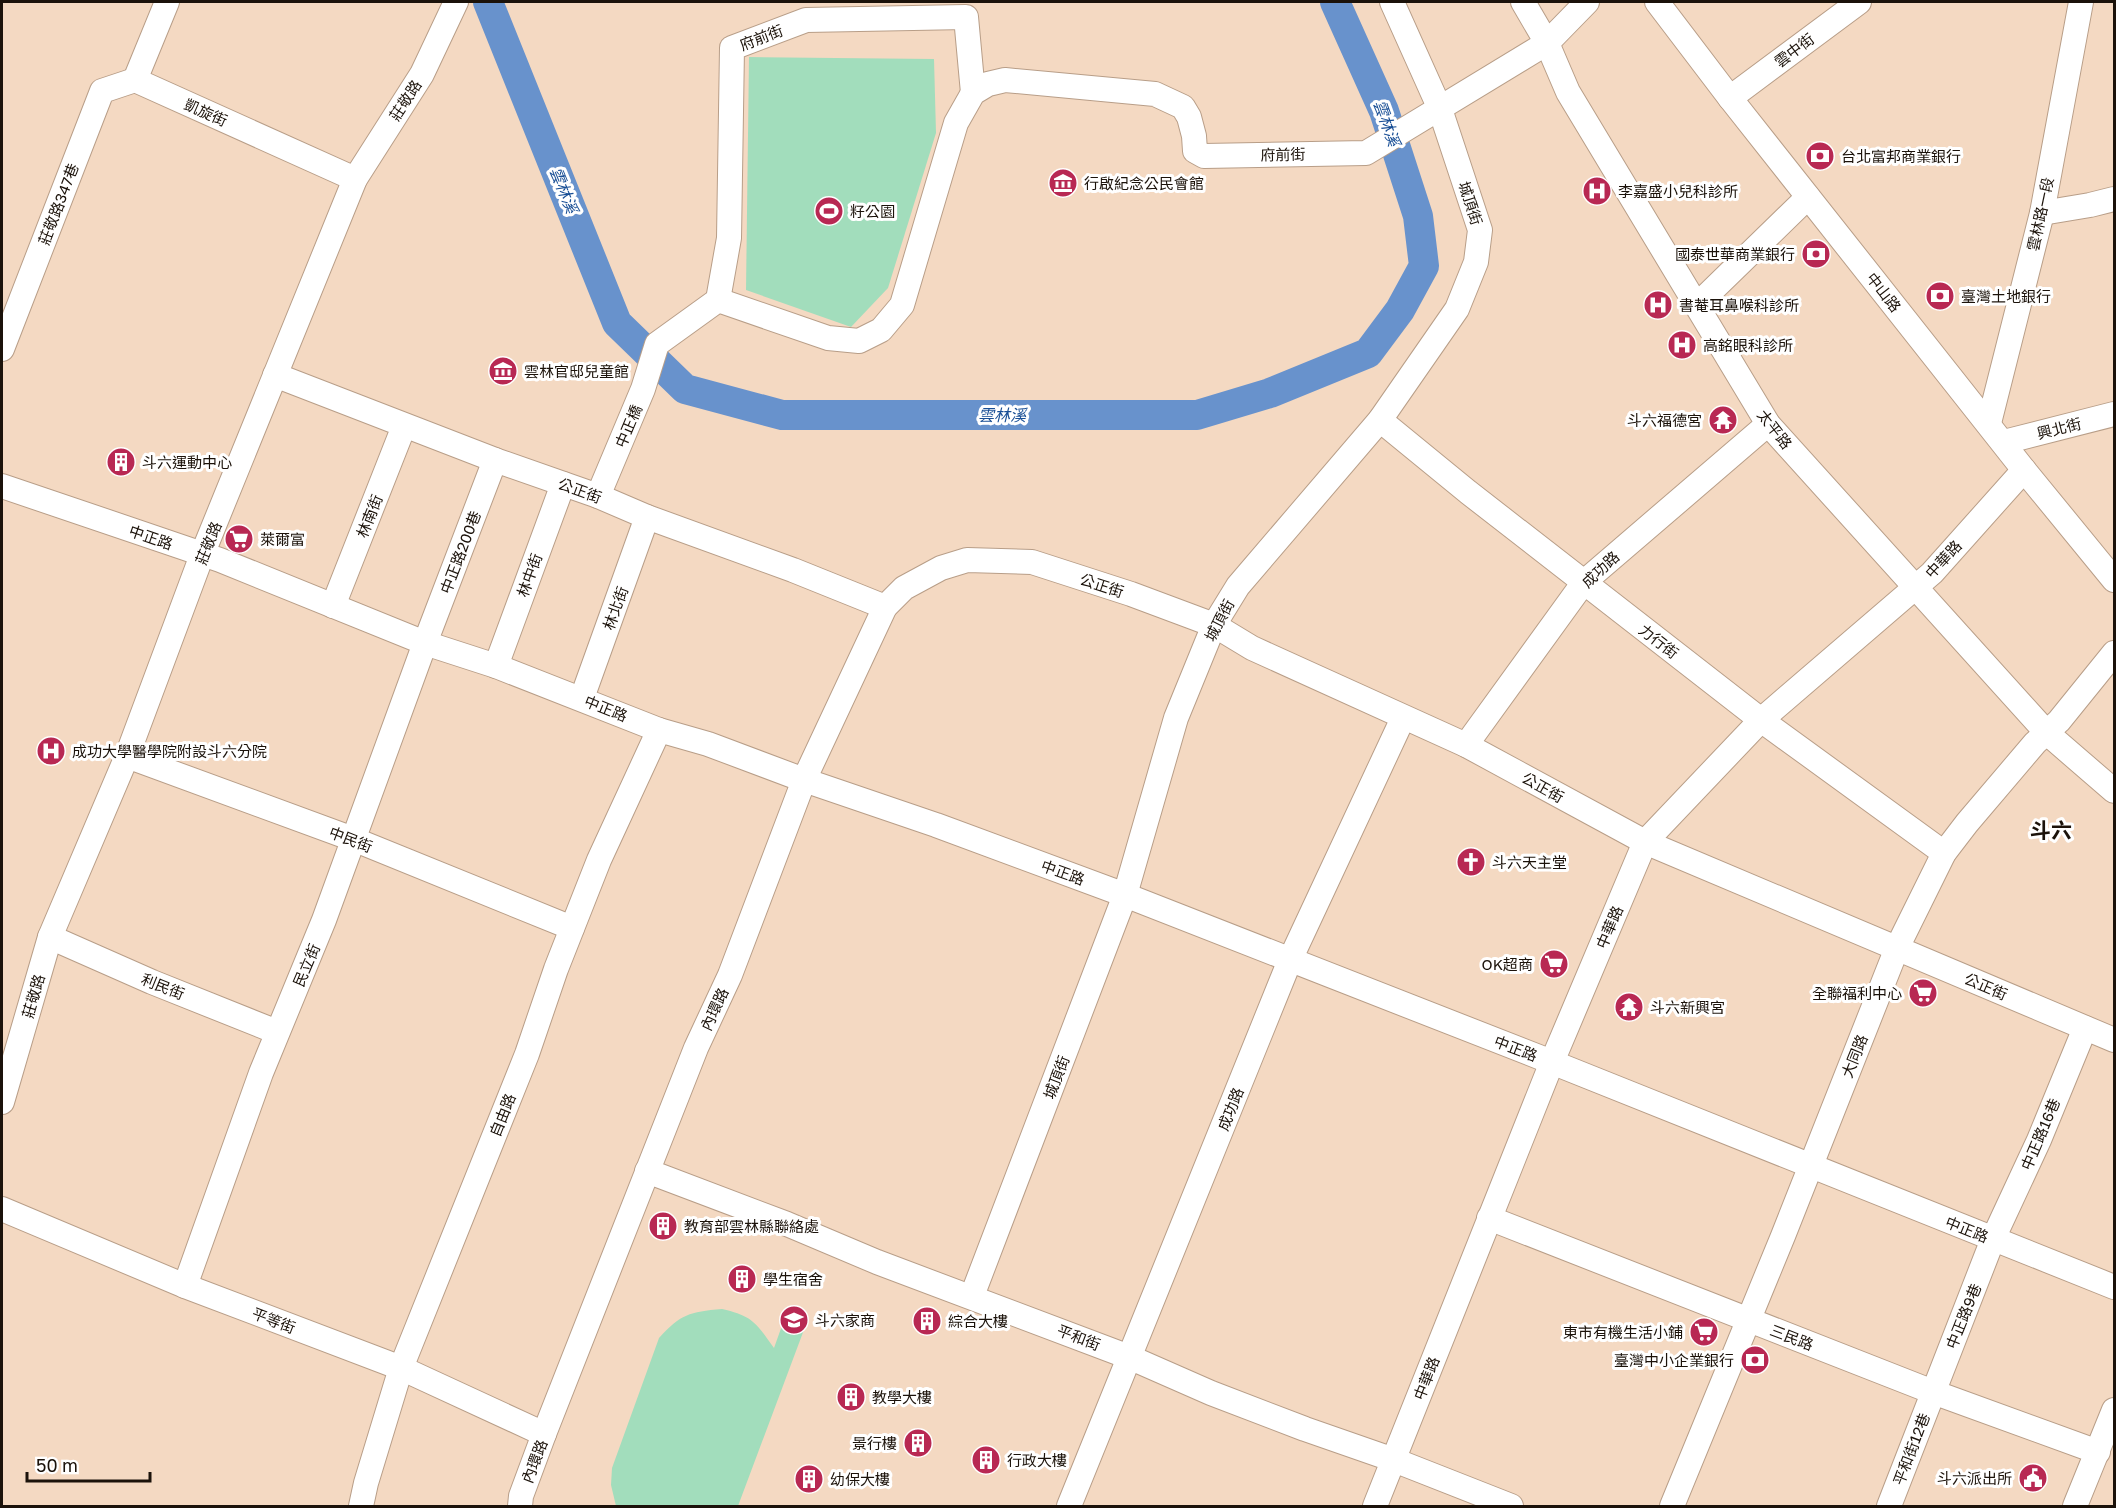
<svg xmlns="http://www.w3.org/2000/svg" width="2116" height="1508" font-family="'Golos Text','Noto Sans TC',sans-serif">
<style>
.green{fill:#a2ddbc}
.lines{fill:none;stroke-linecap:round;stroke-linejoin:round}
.river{stroke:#6892cc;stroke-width:30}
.minor-casing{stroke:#b89e88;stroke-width:26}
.minor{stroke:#fff;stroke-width:24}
.labels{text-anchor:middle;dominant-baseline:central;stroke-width:6;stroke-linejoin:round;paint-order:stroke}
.street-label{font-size:15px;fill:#1b120a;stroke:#fff}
.poi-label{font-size:15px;fill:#1b120a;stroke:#fff;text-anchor:start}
.water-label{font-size:16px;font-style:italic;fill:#184e95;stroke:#fff}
.district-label{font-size:21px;font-weight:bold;fill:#1b120a;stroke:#fff}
</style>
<rect width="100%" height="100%" fill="#f4d9c2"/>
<g class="green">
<polygon points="749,57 934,59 936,133 888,288 851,327 746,290"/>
<path d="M 722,1309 C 753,1316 756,1323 774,1348 L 784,1320 L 805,1327 L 738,1506 L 616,1506 L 611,1485 L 612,1468 L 659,1338 C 681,1314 689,1312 722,1309 Z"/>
</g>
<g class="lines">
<polyline class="river" points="488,2 617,323 685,389 782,415 1197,415 1270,393 1368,353 1400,310 1424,266 1418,216 1384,111 1335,2"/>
<g class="minor-casing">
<g id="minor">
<polyline points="1523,2 1547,43 1568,92 1768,424 2047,733 2114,791"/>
<polyline points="1657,2 1730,98 2024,470 2114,580"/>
<polyline points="135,80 355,179"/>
<polyline points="135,80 167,2"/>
<polyline points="1730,98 1859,2"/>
<polyline points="2042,213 2090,205 2114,199"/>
<polyline points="718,300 729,238 732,48 806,20 966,17 973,93"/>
<polyline points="1697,305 1808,197"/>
<polyline points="2,349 102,91 135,80"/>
<polyline points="275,375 495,460 598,496 647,517 793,570 885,607"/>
<polyline points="1380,420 1468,492 1761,720 1944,853"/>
<polyline points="1989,423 2042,213 2081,2"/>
<polyline points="2004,442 2114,414"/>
<polyline points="2,486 220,560 425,643 496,666 659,730 708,744 804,780 936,825 1125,895 1539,1057 2114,1287"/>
<polyline points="598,496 643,389 657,344 718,300 828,338 859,341 881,330 902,305 956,123 973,93 988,84 1005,80 1155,94 1183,107 1189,117 1194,136 1195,151 1204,156 1366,153 1547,43 1587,2"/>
<polyline points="333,606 404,426"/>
<polyline points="496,666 563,484"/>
<polyline points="582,698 647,517"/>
<polyline points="1466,745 1584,582 1768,424"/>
<polyline points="127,756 353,839 572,928"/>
<polyline points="50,937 152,982 277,1032"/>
<polyline points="2,1102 50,937 127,756 202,555 355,179 422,74 456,2"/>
<polyline points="647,1171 787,1224 877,1262 1129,1357 1211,1393 1305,1429 1394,1460 1511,1506"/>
<polyline points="2,1209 185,1286 401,1368 544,1434"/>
<polyline points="1489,1218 1933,1392 2098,1452"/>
<polyline points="185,1286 261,1073 324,920 425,643 495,460"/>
<polyline points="972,1296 1125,895 1176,718 1214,625 1238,586 1380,420 1457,309 1476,262 1480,230 1440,109 1392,2"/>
<polyline points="361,1506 366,1483 401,1368 527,1054 556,969 599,860 659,730"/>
<polyline points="520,1506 521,1496 544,1434 696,1048 730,975 804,780 885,607 904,588 941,568 967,560 1032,562 1131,594 1214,625 1252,648 1466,745 1645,842 2114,1040"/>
<polyline points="1069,1506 1290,960 1403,718"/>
<polyline points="1375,1506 1552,1062 1645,842 1761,720 1932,573 2024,470"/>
<polyline points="1672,1506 1783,1236 1897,948 1944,853 1967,823 2035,743 2059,721 2114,653"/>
<polyline points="1889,1506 1993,1239 2039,1140 2085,1028"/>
<polyline points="2075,1506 2114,1410"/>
</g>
</g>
<use href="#minor" class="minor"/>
</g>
<defs>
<g id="bank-disc" transform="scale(1.5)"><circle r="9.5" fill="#b82853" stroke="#fff"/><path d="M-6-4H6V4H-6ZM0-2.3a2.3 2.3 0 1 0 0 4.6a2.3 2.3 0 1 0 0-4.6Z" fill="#fff"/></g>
<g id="museum-disc" transform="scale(1.5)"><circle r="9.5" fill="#b82853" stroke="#fff"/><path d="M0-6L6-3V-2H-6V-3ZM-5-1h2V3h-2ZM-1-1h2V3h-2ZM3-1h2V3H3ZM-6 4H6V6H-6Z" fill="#fff"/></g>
<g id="hospital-disc" transform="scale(1.5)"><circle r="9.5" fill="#b82853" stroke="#fff"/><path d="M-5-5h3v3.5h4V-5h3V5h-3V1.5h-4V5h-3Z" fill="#fff"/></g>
<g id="stadium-disc" transform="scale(1.5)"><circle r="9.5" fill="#b82853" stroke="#fff"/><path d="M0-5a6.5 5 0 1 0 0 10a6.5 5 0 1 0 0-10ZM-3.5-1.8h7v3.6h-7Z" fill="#fff"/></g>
<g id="temple-disc" transform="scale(1.5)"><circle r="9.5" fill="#b82853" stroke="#fff"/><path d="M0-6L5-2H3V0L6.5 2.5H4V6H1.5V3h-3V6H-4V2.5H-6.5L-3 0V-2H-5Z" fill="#fff"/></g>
<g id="building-disc" transform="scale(1.5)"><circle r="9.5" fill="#b82853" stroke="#fff"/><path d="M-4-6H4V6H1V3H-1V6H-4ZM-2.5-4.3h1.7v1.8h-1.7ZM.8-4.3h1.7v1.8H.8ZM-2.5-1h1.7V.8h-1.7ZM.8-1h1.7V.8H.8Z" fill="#fff"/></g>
<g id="supermarket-disc" transform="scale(1.5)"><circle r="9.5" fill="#b82853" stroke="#fff"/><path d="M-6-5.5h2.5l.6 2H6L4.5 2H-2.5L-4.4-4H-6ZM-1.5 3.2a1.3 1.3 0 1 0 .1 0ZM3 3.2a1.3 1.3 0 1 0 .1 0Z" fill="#fff"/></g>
<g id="church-disc" transform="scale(1.5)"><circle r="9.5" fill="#b82853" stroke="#fff"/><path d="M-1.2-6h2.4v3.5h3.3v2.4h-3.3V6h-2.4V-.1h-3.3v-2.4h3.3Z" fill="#fff"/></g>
<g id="school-disc" transform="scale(1.5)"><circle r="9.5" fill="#b82853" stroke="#fff"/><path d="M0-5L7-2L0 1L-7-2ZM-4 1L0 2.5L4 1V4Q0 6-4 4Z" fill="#fff"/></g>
<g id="civic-disc" transform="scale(1.5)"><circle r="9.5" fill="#b82853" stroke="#fff"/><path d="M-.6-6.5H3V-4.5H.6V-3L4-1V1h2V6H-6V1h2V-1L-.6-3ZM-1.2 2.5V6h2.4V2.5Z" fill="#fff"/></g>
</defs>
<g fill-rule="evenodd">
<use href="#bank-disc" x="1820" y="156"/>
<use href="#museum-disc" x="1063" y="183"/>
<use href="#hospital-disc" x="1597" y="191"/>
<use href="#stadium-disc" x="829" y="211"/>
<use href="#bank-disc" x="1816" y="254"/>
<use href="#bank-disc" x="1940" y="296"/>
<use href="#hospital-disc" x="1658" y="305"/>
<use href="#hospital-disc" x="1682" y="345"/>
<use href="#museum-disc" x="503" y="371"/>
<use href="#temple-disc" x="1723" y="420"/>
<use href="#building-disc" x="121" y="462"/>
<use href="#supermarket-disc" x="239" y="539"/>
<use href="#hospital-disc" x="51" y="751"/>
<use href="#church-disc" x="1471" y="862"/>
<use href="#supermarket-disc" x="1554" y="964"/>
<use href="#supermarket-disc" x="1923" y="993"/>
<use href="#temple-disc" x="1629" y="1007"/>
<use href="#building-disc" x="663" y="1226"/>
<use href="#building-disc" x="742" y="1279"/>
<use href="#school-disc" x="794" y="1320"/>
<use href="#building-disc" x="927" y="1321"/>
<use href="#supermarket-disc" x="1704" y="1332"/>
<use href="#bank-disc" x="1755" y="1360"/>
<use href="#building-disc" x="851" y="1397"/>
<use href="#building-disc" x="918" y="1443"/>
<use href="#building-disc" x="986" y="1460"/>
<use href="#civic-disc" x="2033" y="1478"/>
<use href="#building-disc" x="809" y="1479"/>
</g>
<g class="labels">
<g class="street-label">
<text transform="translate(761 37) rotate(-21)">府前街</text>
<text transform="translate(1794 50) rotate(-37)">雲中街</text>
<text transform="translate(405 100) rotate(-57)">莊敬路</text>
<text transform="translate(206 112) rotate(24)">凱旋街</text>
<text transform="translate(1283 154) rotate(-1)">府前街</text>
<text transform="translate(1471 203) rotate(72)">城頂街</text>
<text transform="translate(58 204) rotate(-69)">莊敬路347巷</text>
<text transform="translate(2040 214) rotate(-78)">雲林路一段</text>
<text transform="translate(1884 292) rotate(52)">中山路</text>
<text transform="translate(628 426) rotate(-67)">中正橋</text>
<text transform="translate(2059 428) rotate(-14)">興北街</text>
<text transform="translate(1775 429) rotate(52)">太平路</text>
<text transform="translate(580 490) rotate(20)">公正街</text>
<text transform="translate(369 516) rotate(-68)">林南街</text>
<text transform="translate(151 537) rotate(19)">中正路</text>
<text transform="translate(208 543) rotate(-68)">莊敬路</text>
<text transform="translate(460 552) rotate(-69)">中正路200巷</text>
<text transform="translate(1943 559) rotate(-47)">中華路</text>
<text transform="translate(1600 569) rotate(-43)">成功路</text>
<text transform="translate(529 575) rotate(-70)">林中街</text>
<text transform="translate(1102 585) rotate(18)">公正街</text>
<text transform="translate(615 608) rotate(-70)">林北街</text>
<text transform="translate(1219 620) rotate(-62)">城頂街</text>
<text transform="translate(1659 641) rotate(38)">力行街</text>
<text transform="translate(606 708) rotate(22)">中正路</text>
<text transform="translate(1543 787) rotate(29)">公正街</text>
<text transform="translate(351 839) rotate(21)">中民街</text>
<text transform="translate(1063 872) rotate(20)">中正路</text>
<text transform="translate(1609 927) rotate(-67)">中華路</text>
<text transform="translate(306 965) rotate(-67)">民立街</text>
<text transform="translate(163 986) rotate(22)">利民街</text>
<text transform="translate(1986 986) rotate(23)">公正街</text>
<text transform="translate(33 996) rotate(-74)">莊敬路</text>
<text transform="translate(714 1009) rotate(-65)">內環路</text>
<text transform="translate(1516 1048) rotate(21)">中正路</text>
<text transform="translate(1854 1056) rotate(-68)">大同路</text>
<text transform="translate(1056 1077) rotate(-69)">城頂街</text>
<text transform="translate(1230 1109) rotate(-68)">成功路</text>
<text transform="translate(502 1115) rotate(-68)">自由路</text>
<text transform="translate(2040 1134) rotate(-67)">中正路16巷</text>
<text transform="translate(1967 1229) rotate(22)">中正路</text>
<text transform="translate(1963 1316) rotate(-68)">中正路9巷</text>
<text transform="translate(274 1320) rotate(21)">平等街</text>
<text transform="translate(1079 1337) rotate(21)">平和街</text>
<text transform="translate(1792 1337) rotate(21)">三民路</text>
<text transform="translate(1426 1378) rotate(-69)">中華路</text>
<text transform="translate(1911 1449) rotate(-69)">平和街12巷</text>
<text transform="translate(534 1461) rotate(-69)">內環路</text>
</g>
<g class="poi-label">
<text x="1841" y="156">台北富邦商業銀行</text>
<text x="1084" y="183">行啟紀念公民會館</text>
<text x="1618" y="191">李嘉盛小兒科診所</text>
<text x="850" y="211">籽公園</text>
<text x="1795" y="254" text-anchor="end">國泰世華商業銀行</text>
<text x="1961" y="296">臺灣土地銀行</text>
<text x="1679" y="305">書菴耳鼻喉科診所</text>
<text x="1703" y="345">高銘眼科診所</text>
<text x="524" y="371">雲林官邸兒童館</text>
<text x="1702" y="420" text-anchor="end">斗六福德宮</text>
<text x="142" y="462">斗六運動中心</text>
<text x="260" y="539">萊爾富</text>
<text x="72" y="751">成功大學醫學院附設斗六分院</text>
<text x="1492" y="862">斗六天主堂</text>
<text x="1533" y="964" text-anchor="end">OK超商</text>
<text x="1902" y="993" text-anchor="end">全聯福利中心</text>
<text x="1650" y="1007">斗六新興宮</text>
<text x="684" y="1226">教育部雲林縣聯絡處</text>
<text x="763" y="1279">學生宿舍</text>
<text x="815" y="1320">斗六家商</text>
<text x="948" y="1321">綜合大樓</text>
<text x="1683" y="1332" text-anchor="end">東市有機生活小鋪</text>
<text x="1734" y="1360" text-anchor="end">臺灣中小企業銀行</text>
<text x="872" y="1397">教學大樓</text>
<text x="897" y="1443" text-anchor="end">景行樓</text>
<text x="1007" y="1460">行政大樓</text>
<text x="2012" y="1478" text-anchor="end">斗六派出所</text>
<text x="830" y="1479">幼保大樓</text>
</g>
<g class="water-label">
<text transform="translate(1387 123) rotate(70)">雲林溪</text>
<text transform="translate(564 190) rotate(68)">雲林溪</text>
<text x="1002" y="415">雲林溪</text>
</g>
<g class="district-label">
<text x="2051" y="830">斗六</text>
</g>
</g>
<rect width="2116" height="1508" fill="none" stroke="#1b120a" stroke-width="6"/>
<path d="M27 1472v9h123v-9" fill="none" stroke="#1b120a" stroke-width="3"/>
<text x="36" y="1472" font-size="18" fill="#1b120a" stroke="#ffffff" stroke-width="4.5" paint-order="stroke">50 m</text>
</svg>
